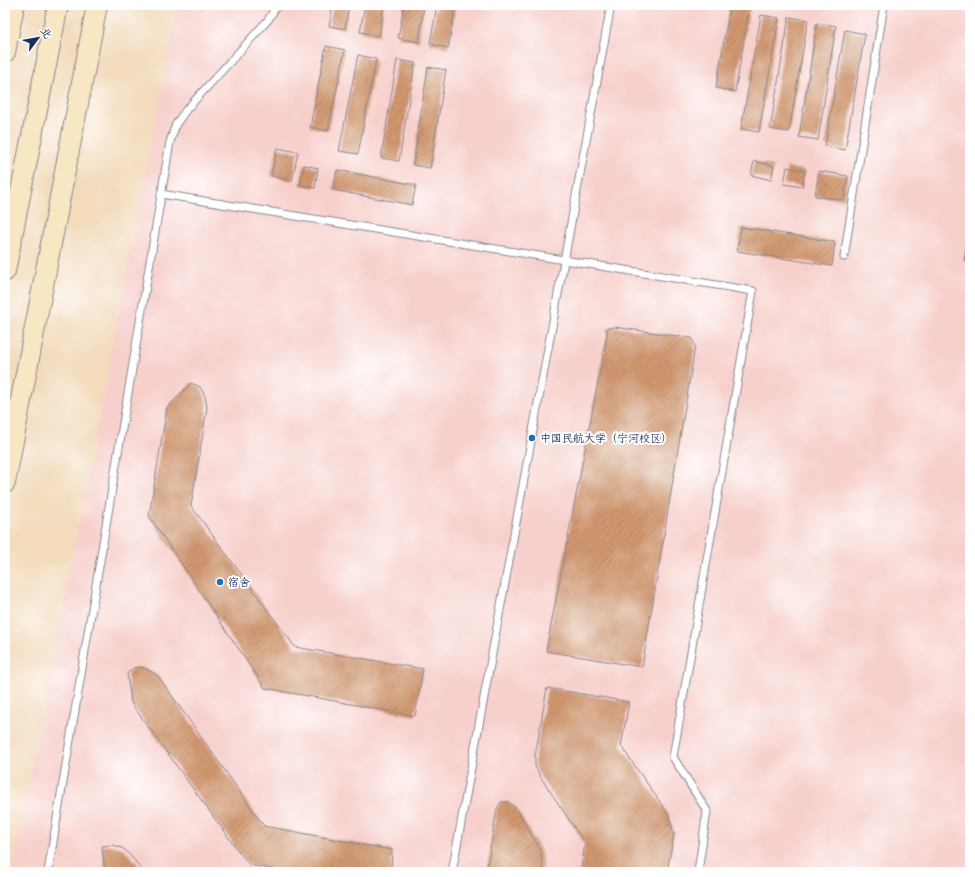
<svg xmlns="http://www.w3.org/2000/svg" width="975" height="877" font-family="'Shantell Sans','LXGW WenKai TC',sans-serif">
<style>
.built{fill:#f7d0cc}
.building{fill:url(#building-hatch)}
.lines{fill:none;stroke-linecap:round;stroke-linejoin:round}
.lane-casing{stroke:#87858d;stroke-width:9}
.secondary-casing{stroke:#87858d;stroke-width:22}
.lane{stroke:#fff;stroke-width:7}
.secondary{stroke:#f7e8c3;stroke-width:20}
.poi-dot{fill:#1f6fb2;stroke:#fff;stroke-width:1.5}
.labels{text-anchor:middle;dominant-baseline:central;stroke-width:4;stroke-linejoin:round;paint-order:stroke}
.poi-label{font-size:11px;fill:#1b2f5e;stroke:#fff;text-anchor:start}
</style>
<defs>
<pattern id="building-hatch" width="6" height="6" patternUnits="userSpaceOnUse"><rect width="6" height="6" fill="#d29870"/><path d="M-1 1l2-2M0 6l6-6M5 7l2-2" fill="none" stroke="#aa7c5f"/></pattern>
</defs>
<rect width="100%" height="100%" fill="#fff"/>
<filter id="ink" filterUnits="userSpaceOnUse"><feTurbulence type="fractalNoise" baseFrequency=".025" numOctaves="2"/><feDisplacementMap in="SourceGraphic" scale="8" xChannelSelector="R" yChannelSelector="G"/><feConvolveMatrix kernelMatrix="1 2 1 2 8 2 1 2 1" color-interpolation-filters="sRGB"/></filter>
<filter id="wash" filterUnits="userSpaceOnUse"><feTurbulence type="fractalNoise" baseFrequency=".012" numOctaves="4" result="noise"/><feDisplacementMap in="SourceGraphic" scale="16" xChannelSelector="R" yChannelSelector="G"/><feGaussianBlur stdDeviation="0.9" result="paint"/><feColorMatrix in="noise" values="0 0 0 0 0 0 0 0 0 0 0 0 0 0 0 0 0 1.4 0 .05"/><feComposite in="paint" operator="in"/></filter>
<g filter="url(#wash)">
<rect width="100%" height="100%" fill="#f3dbbc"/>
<polygon class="built" points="178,5 970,5 970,872 12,872"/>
<g id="blocks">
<g class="building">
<polygon points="333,5 349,5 345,29 329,26"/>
<polygon points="365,5 384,5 379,36 360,32"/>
<polygon points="404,5 424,5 419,42 398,38"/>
<polygon points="437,5 456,5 448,48 430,44"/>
<polygon points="730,5 750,5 735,92 716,88"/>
<polygon points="761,15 779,18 759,132 741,129"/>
<polygon points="789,17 808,20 789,132 770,129"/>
<polygon points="817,23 836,26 818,140 799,137"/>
<polygon points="845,30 865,34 845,150 825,146"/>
<polygon points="326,46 345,50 328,131 310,127"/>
<polygon points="358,55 376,59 358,154 339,151"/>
<polygon points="397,60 415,63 399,161 381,158"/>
<polygon points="428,67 446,70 430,168 413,165"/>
<polygon points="277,148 298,152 292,181 271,176"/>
<polygon points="754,161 774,166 771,180 751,175"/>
<polygon points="304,165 318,168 315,188 300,185"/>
<polygon points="787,167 805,171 802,187 784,184"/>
<polygon points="337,170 416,185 412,205 333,190"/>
<polygon points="819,171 848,176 844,200 815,196"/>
<polygon points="741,227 835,242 832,266 737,251"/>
<polygon points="967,245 970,245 970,261 964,260"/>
<polygon points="614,327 692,338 695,347 642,667 546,651 607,335 607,328"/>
<polygon points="191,383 200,387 205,396 207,408 191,506 295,647 423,669 415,716 265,688 149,516 167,408"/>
<polygon points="141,667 150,671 158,676 264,826 392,850 391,872 288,872 250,865 239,852 131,703 127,674 133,668"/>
<polygon points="547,688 629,702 621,746 669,815 674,834 667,872 580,872 585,844 540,776 535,766 535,756"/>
<polygon points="501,802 508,802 516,808 541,851 543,872 486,872 497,809"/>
<polygon points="113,845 124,849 135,861 143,872 105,872 102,846"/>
</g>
</g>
</g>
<g filter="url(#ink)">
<use href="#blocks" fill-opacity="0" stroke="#87858d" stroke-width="1"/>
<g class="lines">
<g class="lane-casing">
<g id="lane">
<polyline points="161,194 753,291 673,757 707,811 698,872"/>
<polyline points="844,257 884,5"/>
<polyline points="48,872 170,142 176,124 186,110 268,20 277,5"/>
<polyline points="452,872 611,5"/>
</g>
</g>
<g class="secondary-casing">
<g id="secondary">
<polyline points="5,52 14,5"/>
<polyline points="5,271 58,5"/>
<polyline points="5,483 97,5"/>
</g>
</g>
<use href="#lane" class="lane"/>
<use href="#secondary" class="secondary"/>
</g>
</g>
<g class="poi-dot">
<circle cx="532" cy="438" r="4"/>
<circle cx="220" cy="582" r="4"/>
</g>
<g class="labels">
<g class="poi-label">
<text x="540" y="438">中国民航大学（宁河校区）</text>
<text x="228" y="582">宿舍</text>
</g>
</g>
<rect width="975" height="877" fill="none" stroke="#fff" stroke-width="20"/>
<g transform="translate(38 38) rotate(58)" stroke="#ffffff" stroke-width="3" paint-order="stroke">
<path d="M0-3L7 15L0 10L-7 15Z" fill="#1b2f5e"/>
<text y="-6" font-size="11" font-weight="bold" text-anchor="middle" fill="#1b2f5e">北</text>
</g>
</svg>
